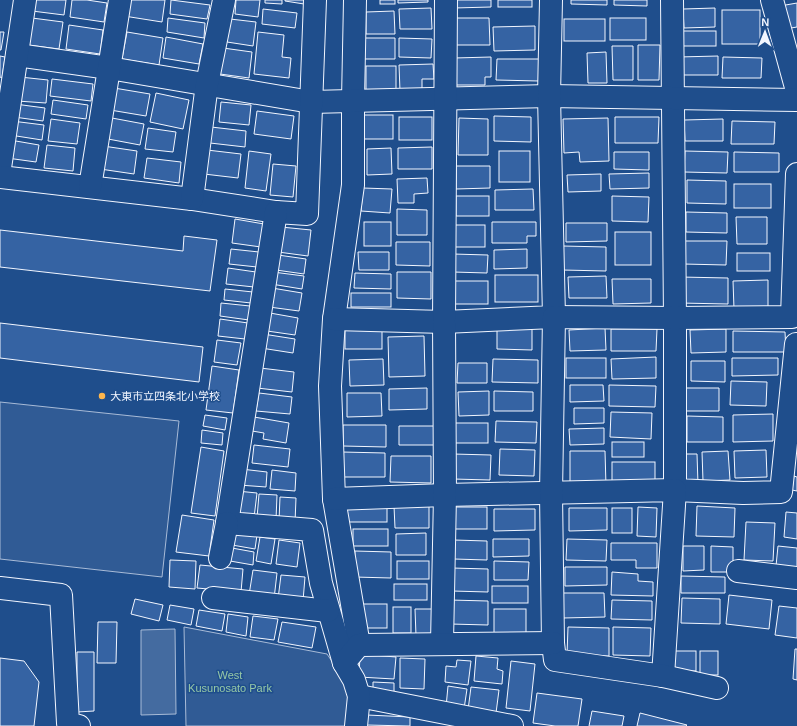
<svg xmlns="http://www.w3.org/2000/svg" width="797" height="726" font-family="Helvetica,'Noto Sans JP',sans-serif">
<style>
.built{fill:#305b95;stroke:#a8bbd7}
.water{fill:#446ba0;stroke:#a8bbd7}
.building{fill:#3563a3;stroke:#f2f6ff}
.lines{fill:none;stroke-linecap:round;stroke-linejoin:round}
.minor-casing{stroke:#f2f6ff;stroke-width:24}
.minor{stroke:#1f4e8c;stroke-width:22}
.poi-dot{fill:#ffb74d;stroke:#1f4e8c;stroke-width:1.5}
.labels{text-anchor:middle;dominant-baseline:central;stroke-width:3;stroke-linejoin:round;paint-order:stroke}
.poi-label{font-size:11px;fill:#f2f6ff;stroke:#1f4e8c;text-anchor:start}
.park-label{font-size:11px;fill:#97c8a6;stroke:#1f4e8c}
</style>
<rect width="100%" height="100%" fill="#1f4e8c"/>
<g class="built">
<polygon points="0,402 179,421 162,577 0,559"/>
<polygon points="184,627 327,654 339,672 353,702 352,726 186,726"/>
</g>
<polygon class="water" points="175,629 176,714 141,715 141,630"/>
<g class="building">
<polygon points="33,0 66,0 64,15 32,11"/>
<polygon points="72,0 87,0 107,3 104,22 70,17"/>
<polygon points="126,0 165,0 162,22 124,16"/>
<polygon points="171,0 210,5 207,19 170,14"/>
<polygon points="236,0 260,0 258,17 235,14"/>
<polygon points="265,0 282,0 282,4 265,3"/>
<polygon points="285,0 305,0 304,4 285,1"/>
<rect x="380" y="0" width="15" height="4"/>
<polygon points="398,0 428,0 428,2 398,3"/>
<polygon points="454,0 491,0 491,7 454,8"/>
<rect x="498" y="0" width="34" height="7"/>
<polygon points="571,0 607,0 607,5 571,4"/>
<polygon points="614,0 647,0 647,6 614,5"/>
<polygon points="797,3 797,27 785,29 780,6"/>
<polygon points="431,8 432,29 400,29 399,9"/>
<polygon points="715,8 715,27 684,28 683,9"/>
<polygon points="263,9 297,13 295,28 262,24"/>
<rect x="722" y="10" width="38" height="34"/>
<polygon points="394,11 395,34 366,34 366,12"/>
<polygon points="32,18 63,22 59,49 28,45"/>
<polygon points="168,18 205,23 204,38 167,32"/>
<polygon points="452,18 489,18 490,45 452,45"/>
<rect x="610" y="18" width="36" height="22"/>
<polygon points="230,19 256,22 253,46 227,42"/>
<rect x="564" y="19" width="41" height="22"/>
<polygon points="69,25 103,30 100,54 66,49"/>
<polygon points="535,26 535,50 494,51 493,27"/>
<rect x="679" y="31" width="37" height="15"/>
<polygon points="0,32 4,32 1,50 0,50"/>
<polygon points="127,32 163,38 159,65 122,59"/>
<polygon points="258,32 284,35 282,57 291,58 289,78 254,74"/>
<polygon points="166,37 203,44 199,64 163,58"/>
<polygon points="365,38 395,38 395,59 364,59"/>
<polygon points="399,38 432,39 431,58 399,57"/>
<polygon points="638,45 660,45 659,80 638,80"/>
<polygon points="612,46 633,46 633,80 613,80"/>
<polygon points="223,48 252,52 249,78 220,74"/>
<polygon points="606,52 607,83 588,83 587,53"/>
<polygon points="0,56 5,57 2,78 0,77"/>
<polygon points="718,56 718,75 678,75 678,57"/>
<polygon points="491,57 491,77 485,77 485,85 454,85 454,58"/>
<polygon points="723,57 762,58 761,78 722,78"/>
<polygon points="497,59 539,59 539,81 496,80"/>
<polygon points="433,64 434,79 422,79 422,91 400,91 399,65"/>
<rect x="366" y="66" width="30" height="26"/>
<polygon points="20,77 48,80 46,103 17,101"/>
<polygon points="52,79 93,84 91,101 50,96"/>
<polygon points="114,88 150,94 146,116 110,110"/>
<polygon points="156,93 189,100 183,129 150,122"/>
<polygon points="53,100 88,105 86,119 51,114"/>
<polygon points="221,102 251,105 249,125 219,122"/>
<polygon points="15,104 45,108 43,121 14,117"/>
<polygon points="257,111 294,116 291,139 254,134"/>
<rect x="358" y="115" width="35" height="24"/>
<polygon points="494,116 531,117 531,142 494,141"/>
<rect x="399" y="117" width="33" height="23"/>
<polygon points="615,117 659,117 658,143 615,143"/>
<polygon points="112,118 144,124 140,145 108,139"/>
<polygon points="459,118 488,119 488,155 458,155"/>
<polygon points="608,118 609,161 580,162 579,152 564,153 563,119"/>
<polygon points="51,119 80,123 77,144 48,141"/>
<polygon points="723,119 723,141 685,141 684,120"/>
<polygon points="12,121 44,125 42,140 10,135"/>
<polygon points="732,121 775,122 774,144 731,144"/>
<polygon points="211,127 246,131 245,147 210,143"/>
<polygon points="148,128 176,132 173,152 145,149"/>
<polygon points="10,140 39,145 36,162 7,158"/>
<polygon points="47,145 75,148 73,171 44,168"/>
<polygon points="103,146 137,151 134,174 100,169"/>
<polygon points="432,147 432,169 398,169 398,148"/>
<polygon points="391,148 392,174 367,175 367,149"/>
<polygon points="207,150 241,154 238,178 204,174"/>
<polygon points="249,151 271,154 266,191 245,188"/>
<rect x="499" y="151" width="31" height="31"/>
<polygon points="685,151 728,152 727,173 684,172"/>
<polygon points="614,152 649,152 649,170 614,169"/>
<polygon points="734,152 779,153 779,172 734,172"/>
<polygon points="147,158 181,162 179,183 144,178"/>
<polygon points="273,164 296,166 293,197 270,195"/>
<polygon points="456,166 490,166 490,188 456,189"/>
<polygon points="649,173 649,188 610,189 609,174"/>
<polygon points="601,174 601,191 568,192 567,175"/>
<polygon points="427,178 428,193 414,194 414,203 398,203 397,179"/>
<polygon points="687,180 726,181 726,204 687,203"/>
<rect x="734" y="184" width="37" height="24"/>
<polygon points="363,188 392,189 390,213 361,211"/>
<polygon points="533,189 534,210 495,210 495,190"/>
<rect x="456" y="196" width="33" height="20"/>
<polygon points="612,196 649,197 648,222 612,221"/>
<polygon points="397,209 427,210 427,235 397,235"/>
<polygon points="686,212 727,213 727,233 686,232"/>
<polygon points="736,217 767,217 767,244 737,244"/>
<polygon points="235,219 264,224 261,247 232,243"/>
<rect x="364" y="222" width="27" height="24"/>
<polygon points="492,222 536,222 536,236 527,236 527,243 492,243"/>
<polygon points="566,223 607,223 607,241 566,242"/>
<rect x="452" y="225" width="33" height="22"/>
<polygon points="281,227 311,230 308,256 278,252"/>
<polygon points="0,230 183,251 184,236 217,240 210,291 0,267"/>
<rect x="615" y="232" width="36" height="33"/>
<polygon points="684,241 727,241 726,265 683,264"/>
<polygon points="396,242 430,242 430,266 396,265"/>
<polygon points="563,246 606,247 606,271 562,270"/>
<polygon points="231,249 259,252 257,267 229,264"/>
<polygon points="527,249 527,268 494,269 494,250"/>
<polygon points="358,252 389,252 389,270 359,270"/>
<rect x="737" y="253" width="33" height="18"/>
<polygon points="453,254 488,255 487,273 453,272"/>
<polygon points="278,255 306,259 304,274 276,270"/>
<polygon points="228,268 256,272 254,287 226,284"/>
<polygon points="273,272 304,276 302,289 271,284"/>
<polygon points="397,272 431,272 431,299 397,298"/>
<polygon points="355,273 391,274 391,289 354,288"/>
<rect x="495" y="275" width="43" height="27"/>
<polygon points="606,276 607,298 569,298 568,277"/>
<polygon points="680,277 728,278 728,304 679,303"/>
<polygon points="612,279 651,279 651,303 613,304"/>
<polygon points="768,280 768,308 734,309 733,281"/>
<rect x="453" y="281" width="35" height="23"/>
<polygon points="272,288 302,293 299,311 269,307"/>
<polygon points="225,289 253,292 251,303 224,300"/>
<rect x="351" y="293" width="40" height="14"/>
<polygon points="221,303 250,306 249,320 220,316"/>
<polygon points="270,313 298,318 295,335 267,331"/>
<polygon points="220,319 248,323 245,339 218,336"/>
<polygon points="0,323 203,347 199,382 0,358"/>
<polygon points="497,327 532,327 532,350 497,349"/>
<polygon points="605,328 606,350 570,351 569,330"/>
<rect x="345" y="329" width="37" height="20"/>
<polygon points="611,329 657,329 656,351 611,351"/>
<polygon points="726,329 726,352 691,353 690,330"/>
<polygon points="733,331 785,332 786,352 733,352"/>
<polygon points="263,334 295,339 293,353 261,348"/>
<polygon points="424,336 425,376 389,377 388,337"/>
<polygon points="217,340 241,343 237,365 214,362"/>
<polygon points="656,357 656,378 612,379 611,359"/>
<rect x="566" y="358" width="40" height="20"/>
<polygon points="732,358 778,358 778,375 732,376"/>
<polygon points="383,359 384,385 350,386 349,360"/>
<polygon points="493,359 538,360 538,383 492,382"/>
<polygon points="691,361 725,361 725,382 691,381"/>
<polygon points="458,363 487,363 487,383 457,383"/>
<polygon points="212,366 239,370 233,413 206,410"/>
<polygon points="260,368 294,372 292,392 257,388"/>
<polygon points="731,381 767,382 766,406 730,405"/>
<polygon points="570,385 603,385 604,401 570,402"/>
<polygon points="609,385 656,386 655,407 609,406"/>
<polygon points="427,388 427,409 389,410 389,389"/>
<polygon points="683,388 719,388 719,411 682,411"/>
<polygon points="489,391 489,415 459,416 458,392"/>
<polygon points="494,391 533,392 533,411 494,411"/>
<polygon points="259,393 292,397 290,414 256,411"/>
<polygon points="347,393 381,393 382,416 347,417"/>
<polygon points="574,408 604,408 604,423 574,424"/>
<polygon points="611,412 652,413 651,439 610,437"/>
<polygon points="773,414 773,441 733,442 733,415"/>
<polygon points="205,415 227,418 225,430 203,426"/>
<polygon points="687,416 723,417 723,442 687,442"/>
<polygon points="254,417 289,423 286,443 263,439 264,433 252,431"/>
<polygon points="496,421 537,422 536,443 495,442"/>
<rect x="454" y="423" width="34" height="20"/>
<polygon points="343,425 386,425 386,447 343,446"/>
<polygon points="399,426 436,426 435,445 399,445"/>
<polygon points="604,428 604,444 570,445 569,429"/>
<polygon points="202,430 223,433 222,445 201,443"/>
<rect x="612" y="442" width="32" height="15"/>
<polygon points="254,445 290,449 288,467 252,463"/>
<polygon points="201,447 224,451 215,516 191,513"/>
<polygon points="500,449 535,450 534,476 499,475"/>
<polygon points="766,450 767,477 735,478 734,451"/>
<polygon points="570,451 605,451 606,486 570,486"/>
<polygon points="728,451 730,480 703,481 702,452"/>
<polygon points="342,452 385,453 385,477 342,477"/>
<polygon points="453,454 491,455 490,480 453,479"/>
<polygon points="682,454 697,454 698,484 682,484"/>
<polygon points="391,456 431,456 431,483 390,482"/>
<rect x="612" y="462" width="43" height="22"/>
<polygon points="241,469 267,472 266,487 239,485"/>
<polygon points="272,470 296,473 295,491 270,489"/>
<polygon points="794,476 797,477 797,491 792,490"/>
<polygon points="237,491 257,493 254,518 235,516"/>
<polygon points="259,494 277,495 276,520 257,518"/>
<polygon points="280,497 296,498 295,523 279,521"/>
<polygon points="429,505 429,528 395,528 394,506"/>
<rect x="347" y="506" width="40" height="16"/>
<polygon points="697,506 735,508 734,537 696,536"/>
<rect x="451" y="507" width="36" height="22"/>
<polygon points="638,507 657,508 656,537 637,536"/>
<polygon points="569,508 607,508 607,530 569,531"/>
<rect x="612" y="508" width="20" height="25"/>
<polygon points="494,509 535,509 535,530 494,531"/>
<polygon points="786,512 797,513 797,539 784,537"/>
<polygon points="182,515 214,520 209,556 176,552"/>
<polygon points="746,522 775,523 773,561 744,560"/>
<rect x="353" y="529" width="35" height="17"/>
<polygon points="234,532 257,535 255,549 232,545"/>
<polygon points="426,533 426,555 396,555 396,534"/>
<polygon points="260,537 275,539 271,564 256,561"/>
<polygon points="493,539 529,539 529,556 493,557"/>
<polygon points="567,539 607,540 606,561 566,560"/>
<polygon points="279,540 300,543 297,567 276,564"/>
<polygon points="454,540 487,541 487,560 454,559"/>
<polygon points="611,543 657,543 657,568 636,568 636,560 611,560"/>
<polygon points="683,546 704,546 704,570 683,571"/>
<polygon points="711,546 733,547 733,572 711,572"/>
<polygon points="778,546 797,548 797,568 776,566"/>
<polygon points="232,548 254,552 253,565 230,561"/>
<polygon points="355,551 391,552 391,578 354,577"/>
<polygon points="170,560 196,561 195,589 169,587"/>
<rect x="397" y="561" width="32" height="18"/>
<polygon points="494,561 529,562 528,580 494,580"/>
<polygon points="200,565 243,569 241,592 197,588"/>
<polygon points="565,567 607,567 607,585 565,586"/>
<polygon points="452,568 488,569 488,592 452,591"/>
<polygon points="253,570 277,573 274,599 249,595"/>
<polygon points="612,572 638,574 638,581 653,582 653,596 611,595"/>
<polygon points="281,575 305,577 303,601 278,599"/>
<polygon points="681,576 725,577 725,593 681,593"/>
<rect x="394" y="584" width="33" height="16"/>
<rect x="492" y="586" width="36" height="17"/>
<polygon points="562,593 604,593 605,617 563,618"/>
<polygon points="729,595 772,600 769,629 726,624"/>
<polygon points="682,598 720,599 720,624 681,623"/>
<polygon points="135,599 163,605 159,621 131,614"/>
<polygon points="450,600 488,601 488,625 450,624"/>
<polygon points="612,600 652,601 652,620 611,619"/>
<rect x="361" y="604" width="26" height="24"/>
<polygon points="170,605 194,609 191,625 167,620"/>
<polygon points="779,606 797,608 797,638 775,635"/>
<rect x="393" y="607" width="18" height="26"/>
<polygon points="415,609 432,609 432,635 416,636"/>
<rect x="494" y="609" width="32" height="24"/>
<polygon points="199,610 225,614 222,631 196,626"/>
<polygon points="228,614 248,617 246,636 226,632"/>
<polygon points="253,616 278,619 274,640 250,637"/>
<polygon points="98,622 117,622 116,663 97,663"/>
<polygon points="282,622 316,627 312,648 278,642"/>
<polygon points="568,627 609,628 609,656 567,655"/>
<polygon points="613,627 651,628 650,656 613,655"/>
<polygon points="795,649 797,649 797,680 793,679"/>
<rect x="671" y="651" width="25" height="20"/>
<rect x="700" y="651" width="18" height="24"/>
<polygon points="77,652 94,652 94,711 77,712"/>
<polygon points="360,654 396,657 394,679 359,677"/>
<polygon points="476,656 498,658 497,669 503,671 502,684 474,681"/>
<polygon points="0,658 24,661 39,682 34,726 0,726"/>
<polygon points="400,658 425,659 424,689 400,688"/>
<polygon points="457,660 471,661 468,685 445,682 446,666 456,667"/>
<polygon points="511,661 535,664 530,711 506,708"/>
<polygon points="373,682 394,683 394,696 373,695"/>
<polygon points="448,686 467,689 464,709 446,707"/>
<polygon points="471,687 499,690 496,713 468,710"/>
<polygon points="537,693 582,699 578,726 555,726 533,723"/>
<polygon points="592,711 624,716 622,726 589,726"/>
<polygon points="640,713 687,725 686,726 637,726"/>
<polygon points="367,715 410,717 410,726 366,725"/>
</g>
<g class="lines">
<g class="minor-casing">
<g id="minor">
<polyline points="355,0 353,100 353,185 334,319 330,386 334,499 359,645"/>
<polyline points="672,0 675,318 675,490 743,493 781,492 796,344"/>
<polyline points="772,0 797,91"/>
<polyline points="17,55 109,68 311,102 549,96 797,100"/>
<polyline points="0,168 25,0"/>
<polyline points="0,177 192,199 276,212 307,214 315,0"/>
<polyline points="90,187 120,0"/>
<polyline points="192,199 207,84 224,0"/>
<polyline points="276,212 227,523 312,530 321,583 344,663"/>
<polyline points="334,319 444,322 554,317 549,96 551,0"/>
<polyline points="334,499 445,495 675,490 663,676"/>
<polyline points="220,558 227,523"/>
<polyline points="738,571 797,578"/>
<polyline points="0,588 61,595 68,723 79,726"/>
<polyline points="213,598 328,611"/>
<polyline points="442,643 445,495 444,322 446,0"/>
<polyline points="717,688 663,676 555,660 553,643 551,493 554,317 675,318 792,317 797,174"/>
<polyline points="359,696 512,726"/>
<polyline points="356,726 359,696 354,680 344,663 359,645 553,643"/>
</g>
</g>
<use href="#minor" class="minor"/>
</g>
<circle class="poi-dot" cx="102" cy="396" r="4"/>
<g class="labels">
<g class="poi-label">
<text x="110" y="396">大東市立四条北小学校</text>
</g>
<g class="park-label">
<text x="230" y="675">West<tspan x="230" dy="13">Kusunosato Park</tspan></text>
</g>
</g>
<g transform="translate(765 32) rotate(1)" stroke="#1f4e8c" stroke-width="3" paint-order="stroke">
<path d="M0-3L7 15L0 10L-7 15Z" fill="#f2f6ff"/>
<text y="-6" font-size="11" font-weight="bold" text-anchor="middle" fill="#f2f6ff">N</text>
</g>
</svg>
